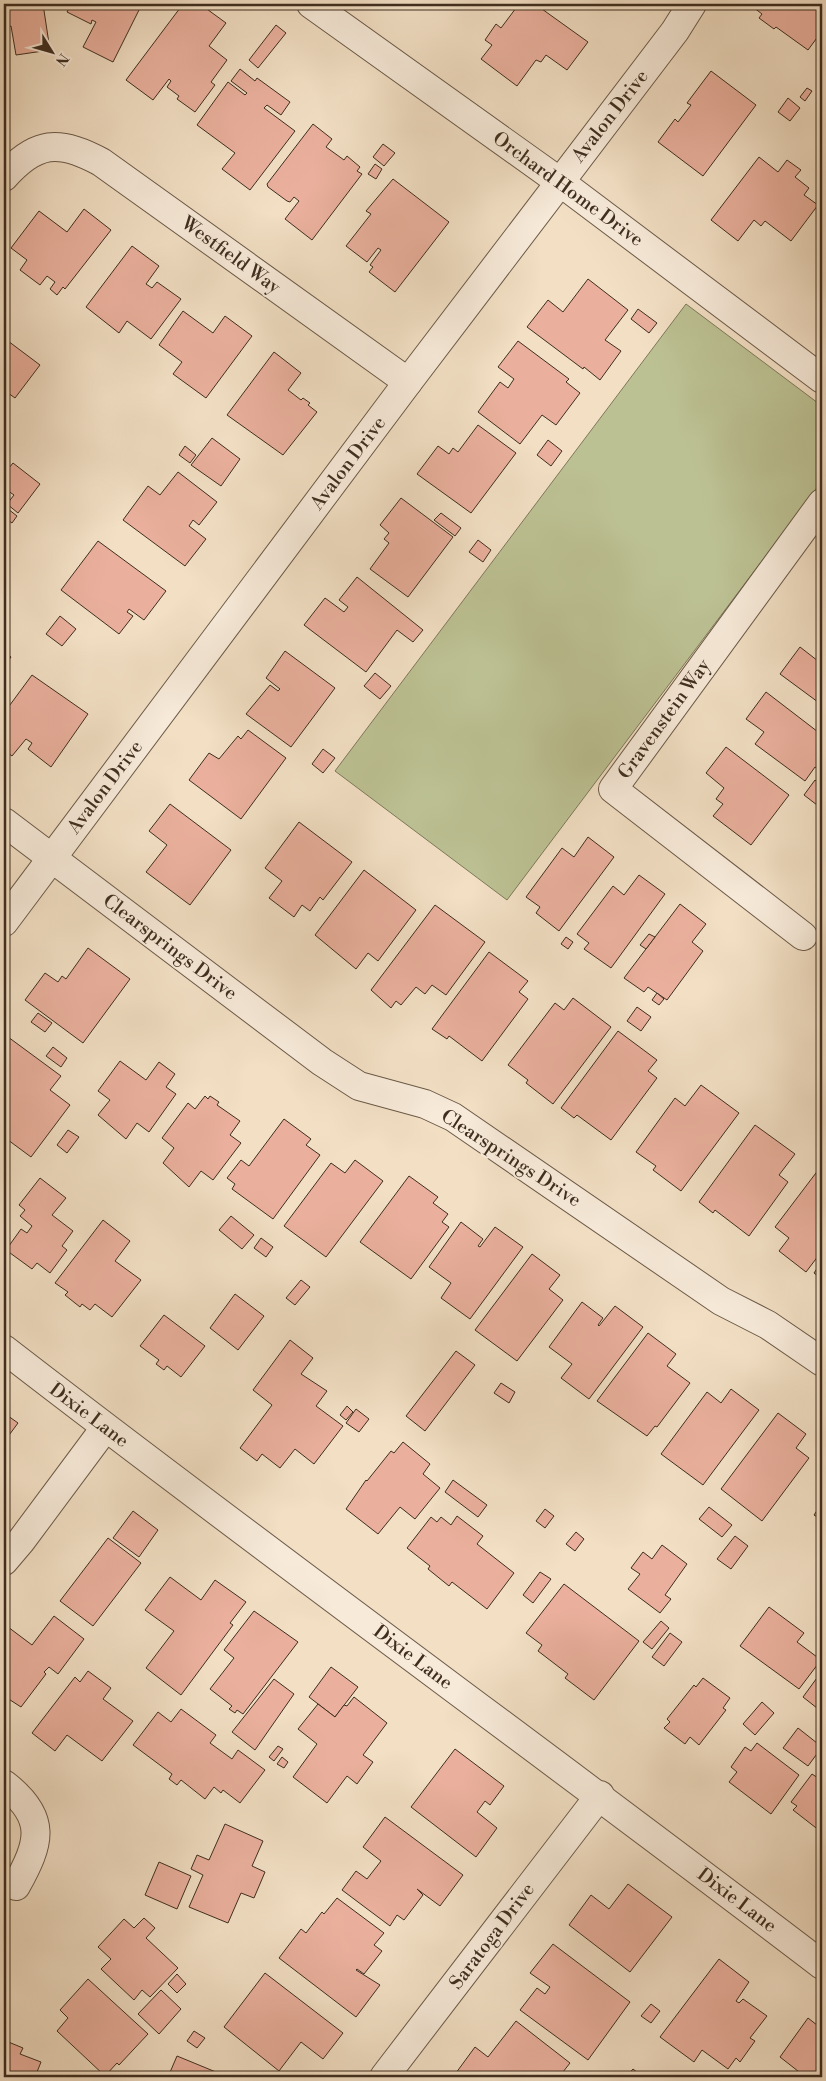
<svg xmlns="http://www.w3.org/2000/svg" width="826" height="2081" font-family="'Libre Bodoni',serif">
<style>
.green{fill:#bcc193;stroke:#7e7859}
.building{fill:#eab09d;stroke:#3f2e1f}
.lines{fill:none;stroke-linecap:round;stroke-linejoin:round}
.minor-casing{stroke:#6c5a48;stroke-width:30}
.minor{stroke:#f7ead9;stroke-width:28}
.labels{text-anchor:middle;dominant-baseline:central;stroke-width:4;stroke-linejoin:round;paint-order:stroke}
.street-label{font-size:19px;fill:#3f2e1f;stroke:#f7ead9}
</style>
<rect width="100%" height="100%" fill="#f2dfc4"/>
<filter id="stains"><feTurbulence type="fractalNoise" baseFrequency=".004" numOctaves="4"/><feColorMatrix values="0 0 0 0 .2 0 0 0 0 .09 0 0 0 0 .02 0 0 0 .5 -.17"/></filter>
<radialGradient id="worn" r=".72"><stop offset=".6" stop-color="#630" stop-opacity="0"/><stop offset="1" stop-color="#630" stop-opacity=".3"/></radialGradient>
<polygon class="green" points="686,304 822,406 822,481 507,900 335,771"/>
<g class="building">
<polygon points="4,4 43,4 50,50 16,55 11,26 4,28"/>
<polygon points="71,4 142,4 113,62 83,47 96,22 92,20 91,24 67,12"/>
<polygon points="183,4 200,4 226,23 209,46 227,60 211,82 215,85 195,112 177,99 179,96 167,87 171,81 169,79 153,100 126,80"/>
<polygon points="519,4 535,4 588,42 567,70 546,55 541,62 536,60 517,86 481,59 492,45 485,40 496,24 501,28"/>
<polygon points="749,4 822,4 822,31 808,50 776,27 774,29 759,18 762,14"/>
<polygon points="276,25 286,33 258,68 249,60"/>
<polygon points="240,69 255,81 257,78 290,102 281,115 267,105 264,108 295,131 250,190 222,169 235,153 197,125 228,82 245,95 247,93 231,81"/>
<polygon points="711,71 756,105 703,176 658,142 675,119 678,122 691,105 687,103"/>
<polygon points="807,88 812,91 805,101 800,97"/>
<polygon points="788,98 800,108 790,121 778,112"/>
<polygon points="313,124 332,139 326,147 344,160 347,156 360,167 357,171 362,174 312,240 285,219 299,201 294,197 290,202 287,201 268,187 267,184"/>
<polygon points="383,144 395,153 384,166 373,157"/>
<polygon points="759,157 778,172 787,160 801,170 795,177 809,188 804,195 818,205 791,241 765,221 761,226 754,220 738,241 711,220"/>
<polygon points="375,164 382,169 376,179 368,174"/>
<polygon points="393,179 449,222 395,292 369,272 373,267 370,265 381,250 378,248 367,262 346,246 371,214 366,211"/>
<polygon points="84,209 111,230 65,289 63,287 57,295 50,289 55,282 47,276 40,285 20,270 27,260 11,248 39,211 67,232"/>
<polygon points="132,246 159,266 146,284 152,288 157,282 181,299 151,339 127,321 119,333 86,307"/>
<polygon points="588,279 628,310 605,340 621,351 600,380 584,367 583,369 527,327 548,300 563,312"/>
<polygon points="638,309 657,323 649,333 631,319"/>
<polygon points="183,311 213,333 225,316 252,336 206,398 173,374 182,362 159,345"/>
<polygon points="4,338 40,365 15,398 4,390"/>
<polygon points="518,341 569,379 566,382 580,393 556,425 542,415 520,444 478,412 500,382 508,388 514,379 498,367"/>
<polygon points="274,352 301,373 288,390 301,400 303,398 310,403 308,405 317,412 283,455 227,415"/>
<polygon points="478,425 516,453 471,513 417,474 438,446 449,454 453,448 458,452"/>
<polygon points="212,438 240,459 221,486 191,465"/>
<polygon points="548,440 562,451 551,466 537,455"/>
<polygon points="185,446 196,455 190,463 179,455"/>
<polygon points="13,463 40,484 18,513 7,504 14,495 4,488 4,474"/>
<polygon points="178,472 217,502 199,525 193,520 189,526 206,539 185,566 123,520 148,486 160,495"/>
<polygon points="401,498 453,537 408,597 370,569 389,543 384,539 389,533 380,525"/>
<polygon points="8,509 17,516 12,523 4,517"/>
<polygon points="441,513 461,528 455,536 434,520"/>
<polygon points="478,540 491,550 483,562 469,552"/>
<polygon points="98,541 166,591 144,620 129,609 127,612 133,616 119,634 61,590"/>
<polygon points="357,577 423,630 413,642 397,630 366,672 304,625 325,598 344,612 348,607 339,600"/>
<polygon points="60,616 76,629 62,646 46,634"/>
<polygon points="800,647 818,661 822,655 822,705 780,674"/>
<polygon points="4,651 11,657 4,667"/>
<polygon points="285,651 335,688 291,747 246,714 270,685 278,691 280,689 266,678"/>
<polygon points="375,673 391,686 380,699 364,686"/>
<polygon points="32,675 88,714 51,767 28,749 32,743 26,739 12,756 4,750 4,713"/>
<polygon points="766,692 822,735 822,770 821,771 815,767 805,781 755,744 764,732 746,719"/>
<polygon points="248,730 286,758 241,819 189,780 209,753 219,759 238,736 241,739"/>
<polygon points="726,747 789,795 751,845 713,816 723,804 716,799 724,788 706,773"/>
<polygon points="323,749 335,758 323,773 312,764"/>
<polygon points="815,780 822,786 822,798 817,805 804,795"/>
<polygon points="170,804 231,850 190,905 146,872 167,845 149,831"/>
<polygon points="299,822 352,862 323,900 320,897 310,911 302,905 294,917 269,898 282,881 265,868"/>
<polygon points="588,837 614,857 559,931 536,913 540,907 526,897 562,848 574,857"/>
<polygon points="364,870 416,910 378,961 368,953 356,969 315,935"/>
<polygon points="639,875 665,894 611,968 584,949 589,943 577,934 613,886 624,895"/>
<polygon points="680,904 706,924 692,942 703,951 667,1000 648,987 644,992 624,978"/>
<polygon points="435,905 485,942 446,995 432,985 425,994 416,987 401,1005 396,1001 391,1008 371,990"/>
<polygon points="649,934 655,937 646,949 640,945"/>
<polygon points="566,937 573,942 568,949 561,944"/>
<polygon points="88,948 130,979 83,1043 25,1000 45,973 58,982 62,976 66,979"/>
<polygon points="489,952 528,981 519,992 528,999 482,1061 449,1036 447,1039 432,1029"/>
<polygon points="657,993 664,999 659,1005 652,1000"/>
<polygon points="573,998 611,1027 553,1104 526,1083 528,1080 508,1065 555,1003 564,1010"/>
<polygon points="637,1007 651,1017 641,1031 627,1021"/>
<polygon points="38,1013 52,1023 45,1032 31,1022"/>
<polygon points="618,1031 657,1060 648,1071 657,1078 611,1140 577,1115 574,1118 561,1108"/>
<polygon points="4,1034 61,1076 50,1090 70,1105 31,1157 4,1137"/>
<polygon points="53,1047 67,1058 61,1067 46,1056"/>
<polygon points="120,1061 146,1080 159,1062 175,1074 166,1087 176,1094 149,1132 137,1123 126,1139 98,1115 110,1100 98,1091"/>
<polygon points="701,1085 739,1113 681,1191 653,1170 656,1166 636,1152 675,1098 685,1106"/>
<polygon points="205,1096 208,1099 210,1096 219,1102 217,1105 240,1121 230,1135 241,1143 213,1180 201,1171 189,1187 163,1163 174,1148 162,1138 188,1103 195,1109"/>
<polygon points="284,1119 311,1139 306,1145 320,1155 273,1219 232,1189 235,1184 227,1178 241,1160 249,1166"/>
<polygon points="755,1125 795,1154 779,1175 788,1182 749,1236 715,1210 713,1213 699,1202"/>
<polygon points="68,1130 79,1137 67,1153 57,1145"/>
<polygon points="355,1160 383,1181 326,1257 284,1226 331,1163 345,1173"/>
<polygon points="822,1165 822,1251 806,1272 779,1251 789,1238 775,1227"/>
<polygon points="409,1176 438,1197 433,1203 448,1214 442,1222 449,1227 411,1279 360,1242"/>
<polygon points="40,1178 66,1198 52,1215 73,1231 62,1246 67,1250 50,1273 37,1263 32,1269 6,1250 21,1229 27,1233 32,1226 20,1216 25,1210 19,1205"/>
<polygon points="231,1216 254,1235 242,1249 219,1230"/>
<polygon points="103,1220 130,1241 115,1261 141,1280 112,1317 95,1304 90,1310 82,1304 80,1307 65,1295 68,1292 55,1283"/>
<polygon points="461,1222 483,1239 478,1246 480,1247 495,1227 523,1247 470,1319 441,1298 451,1283 429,1267"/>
<polygon points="261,1238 273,1247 266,1257 254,1248"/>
<polygon points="532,1254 560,1275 549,1289 563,1300 517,1361 475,1330"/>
<polygon points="822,1261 822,1279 814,1273"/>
<polygon points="301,1280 310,1287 295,1305 286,1298"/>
<polygon points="235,1294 264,1316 238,1350 210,1328"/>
<polygon points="582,1302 603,1318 598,1325 599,1326 615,1306 643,1327 589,1399 561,1378 572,1364 549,1347"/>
<polygon points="164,1315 205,1346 181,1377 167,1366 164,1370 156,1364 159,1360 140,1346"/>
<polygon points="648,1333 676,1354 667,1366 690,1383 657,1427 655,1426 647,1436 597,1401"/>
<polygon points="290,1340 313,1358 301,1374 327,1391 316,1406 343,1426 314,1464 295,1449 280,1468 262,1454 257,1461 240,1448 272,1405 253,1390"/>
<polygon points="456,1351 475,1365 425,1431 406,1416"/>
<polygon points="501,1383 515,1392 509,1403 494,1393"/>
<polygon points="731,1389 759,1410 703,1485 661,1454 707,1392 721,1403"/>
<polygon points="347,1406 353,1412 346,1420 340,1415"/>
<polygon points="356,1409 369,1419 359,1432 346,1423"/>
<polygon points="4,1413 18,1423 4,1442"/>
<polygon points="778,1413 806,1434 796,1448 809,1458 762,1521 721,1489"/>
<polygon points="403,1442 430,1464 423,1474 440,1488 415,1519 400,1507 378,1534 346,1509 366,1480 367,1481 391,1451 394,1453"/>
<polygon points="453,1480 487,1505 478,1517 445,1492"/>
<polygon points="822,1503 822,1516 820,1519 814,1515"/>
<polygon points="709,1507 732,1525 722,1537 699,1519"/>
<polygon points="545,1509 554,1516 545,1528 536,1521"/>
<polygon points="133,1511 158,1530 139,1557 113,1538"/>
<polygon points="457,1516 483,1536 477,1544 514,1573 487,1609 452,1582 449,1586 428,1569 430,1566 407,1548 431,1517 437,1522 441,1517 451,1525"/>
<polygon points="576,1532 584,1539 575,1551 566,1544"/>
<polygon points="735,1536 748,1546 731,1569 717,1559"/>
<polygon points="108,1538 141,1563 93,1626 60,1601"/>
<polygon points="662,1545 687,1564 665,1595 671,1599 660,1613 628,1589 640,1574 631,1568 643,1552 652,1559"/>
<polygon points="540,1572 551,1579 533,1603 523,1595"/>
<polygon points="170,1577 201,1600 215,1580 246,1602 230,1623 233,1625 181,1695 146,1668 174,1631 145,1610"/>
<polygon points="564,1584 639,1641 594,1700 565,1678 568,1674 538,1651 542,1645 526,1633"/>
<polygon points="769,1607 804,1633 797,1642 821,1660 799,1689 740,1646"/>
<polygon points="254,1611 298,1642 243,1714 237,1710 235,1713 229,1709 232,1706 210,1689 234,1658 224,1650"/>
<polygon points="54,1616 84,1639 58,1674 49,1667 44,1672 46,1674 21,1707 4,1696 4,1624 32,1645"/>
<polygon points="661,1621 669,1628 652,1649 643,1642"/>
<polygon points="670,1633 682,1642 664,1666 652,1657"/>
<polygon points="331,1667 358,1687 335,1717 309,1697"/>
<polygon points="88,1671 111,1688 103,1699 133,1721 102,1761 67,1735 55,1751 32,1733 75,1677 80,1682"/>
<polygon points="822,1671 822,1712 803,1697"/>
<polygon points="703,1678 730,1698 723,1708 726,1710 699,1745 690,1737 685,1744 664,1728 670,1722 667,1719 694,1685 696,1687"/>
<polygon points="274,1679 294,1694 255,1750 232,1732"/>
<polygon points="354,1697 387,1723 363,1755 373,1762 357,1784 347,1776 327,1803 293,1777 317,1744 298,1729 318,1704 335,1717 344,1705 347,1706"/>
<polygon points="762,1702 774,1713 755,1735 743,1724"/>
<polygon points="181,1709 216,1735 210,1743 232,1759 238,1750 265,1770 240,1803 223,1790 221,1793 214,1787 205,1799 181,1780 177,1785 169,1779 172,1774 133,1745 158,1712 171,1722"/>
<polygon points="798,1728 822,1747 808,1766 783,1748"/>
<polygon points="757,1743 799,1775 771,1814 729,1782 737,1772 731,1767 745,1747 751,1751"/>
<polygon points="278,1746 283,1749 274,1761 269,1757"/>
<polygon points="455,1749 504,1786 490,1805 485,1801 477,1812 497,1828 476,1857 411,1807"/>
<polygon points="282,1757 288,1762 284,1768 277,1764"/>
<polygon points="822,1772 822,1836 819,1833 820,1831 793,1810 797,1806 791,1802 812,1774 818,1778"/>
<polygon points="385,1817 463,1875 440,1906 417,1889 423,1895 404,1920 397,1915 390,1926 342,1890 356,1871 367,1879 381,1861 363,1847"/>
<polygon points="225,1824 263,1841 252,1866 265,1872 254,1898 241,1893 228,1923 189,1907 203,1875 191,1869 197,1855 209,1860"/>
<polygon points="159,1862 191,1876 177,1909 145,1895"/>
<polygon points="628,1884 672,1917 630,1972 569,1925 591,1895 609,1909"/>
<polygon points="337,1898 384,1933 374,1945 382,1951 364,1974 357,1969 356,1970 380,1985 356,2017 279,1958 301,1929 306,1933 322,1912 324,1914"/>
<polygon points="144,1918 155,1928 146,1938 178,1968 150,1997 142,1990 134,2000 101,1969 111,1959 98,1947 124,1919 134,1928"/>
<polygon points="553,1944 630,2002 588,2060 520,2010 537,1988 545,1994 550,1987 530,1973"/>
<polygon points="719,1959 749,1982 736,2001 739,2003 743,1999 767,2016 750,2038 755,2041 740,2062 736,2058 728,2069 702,2050 694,2062 660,2037"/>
<polygon points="265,1973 343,2033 323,2059 301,2042 279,2071 224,2027"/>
<polygon points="177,1974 186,1984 177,1993 168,1984"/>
<polygon points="88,1979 148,2034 119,2065 117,2063 105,2076 57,2031 68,2018 60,2010"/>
<polygon points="161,1990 181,2009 159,2034 138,2014"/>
<polygon points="651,2004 660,2011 651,2023 641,2016"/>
<polygon points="808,2018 822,2029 822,2077 801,2077 803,2075 780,2057"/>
<polygon points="516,2021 570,2063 559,2077 453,2077 475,2047 488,2057"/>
<polygon points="194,2031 205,2038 197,2048 187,2041"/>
<polygon points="6,2041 23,2048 20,2054 41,2062 35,2077 4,2077 4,2048"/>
<polygon points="177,2056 228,2077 168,2077"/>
<polygon points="633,2069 642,2076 641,2077 626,2077"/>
</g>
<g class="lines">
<g class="minor-casing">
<g id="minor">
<polyline points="311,4 560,182 822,379"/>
<path d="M 4,177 C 36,141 59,139 101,162 L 408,382"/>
<polyline points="4,822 322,1062 359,1086 425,1104 453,1117 721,1301 768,1325 822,1362"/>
<polyline points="4,922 408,382 675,31 692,4"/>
<polyline points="803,936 613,789 822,503"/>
<path d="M 4,1349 C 274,1558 551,1758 822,1965"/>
<polyline points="4,1561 21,1541 105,1428"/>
<path d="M 4,1784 C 48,1818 40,1843 16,1886"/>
<polyline points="384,2077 600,1795"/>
</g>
</g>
<use href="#minor" class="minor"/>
</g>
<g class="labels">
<g class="street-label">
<text transform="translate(610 116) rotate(-52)">Avalon Drive</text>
<text transform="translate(568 189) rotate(36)">Orchard Home Drive</text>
<text transform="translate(231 255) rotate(36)">Westfield Way</text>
<text transform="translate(348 463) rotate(-53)">Avalon Drive</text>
<text transform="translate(664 719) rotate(-54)">Gravenstein Way</text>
<text transform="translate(105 787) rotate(-53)">Avalon Drive</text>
<text transform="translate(170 947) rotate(37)">Clearsprings Drive</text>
<text transform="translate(511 1158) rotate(33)">Clearsprings Drive</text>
<text transform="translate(89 1415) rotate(37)">Dixie Lane</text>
<text transform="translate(413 1657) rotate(37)">Dixie Lane</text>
<text transform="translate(737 1900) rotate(37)">Dixie Lane</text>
<text transform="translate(492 1936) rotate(-53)">Saratoga Drive</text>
</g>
</g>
<rect width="826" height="2081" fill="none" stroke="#f2dfc4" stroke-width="20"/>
<rect x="5" y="5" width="816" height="2071" fill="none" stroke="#3f2e1f" stroke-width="2.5"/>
<rect x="10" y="10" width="806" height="2061" fill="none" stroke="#3f2e1f"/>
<g transform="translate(52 52) rotate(127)" stroke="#f7ead9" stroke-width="4" paint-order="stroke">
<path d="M0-4L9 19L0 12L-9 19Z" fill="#3f2e1f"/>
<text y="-8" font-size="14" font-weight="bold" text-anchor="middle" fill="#3f2e1f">N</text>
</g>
<rect width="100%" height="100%" filter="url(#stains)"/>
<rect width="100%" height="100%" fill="url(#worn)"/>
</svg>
